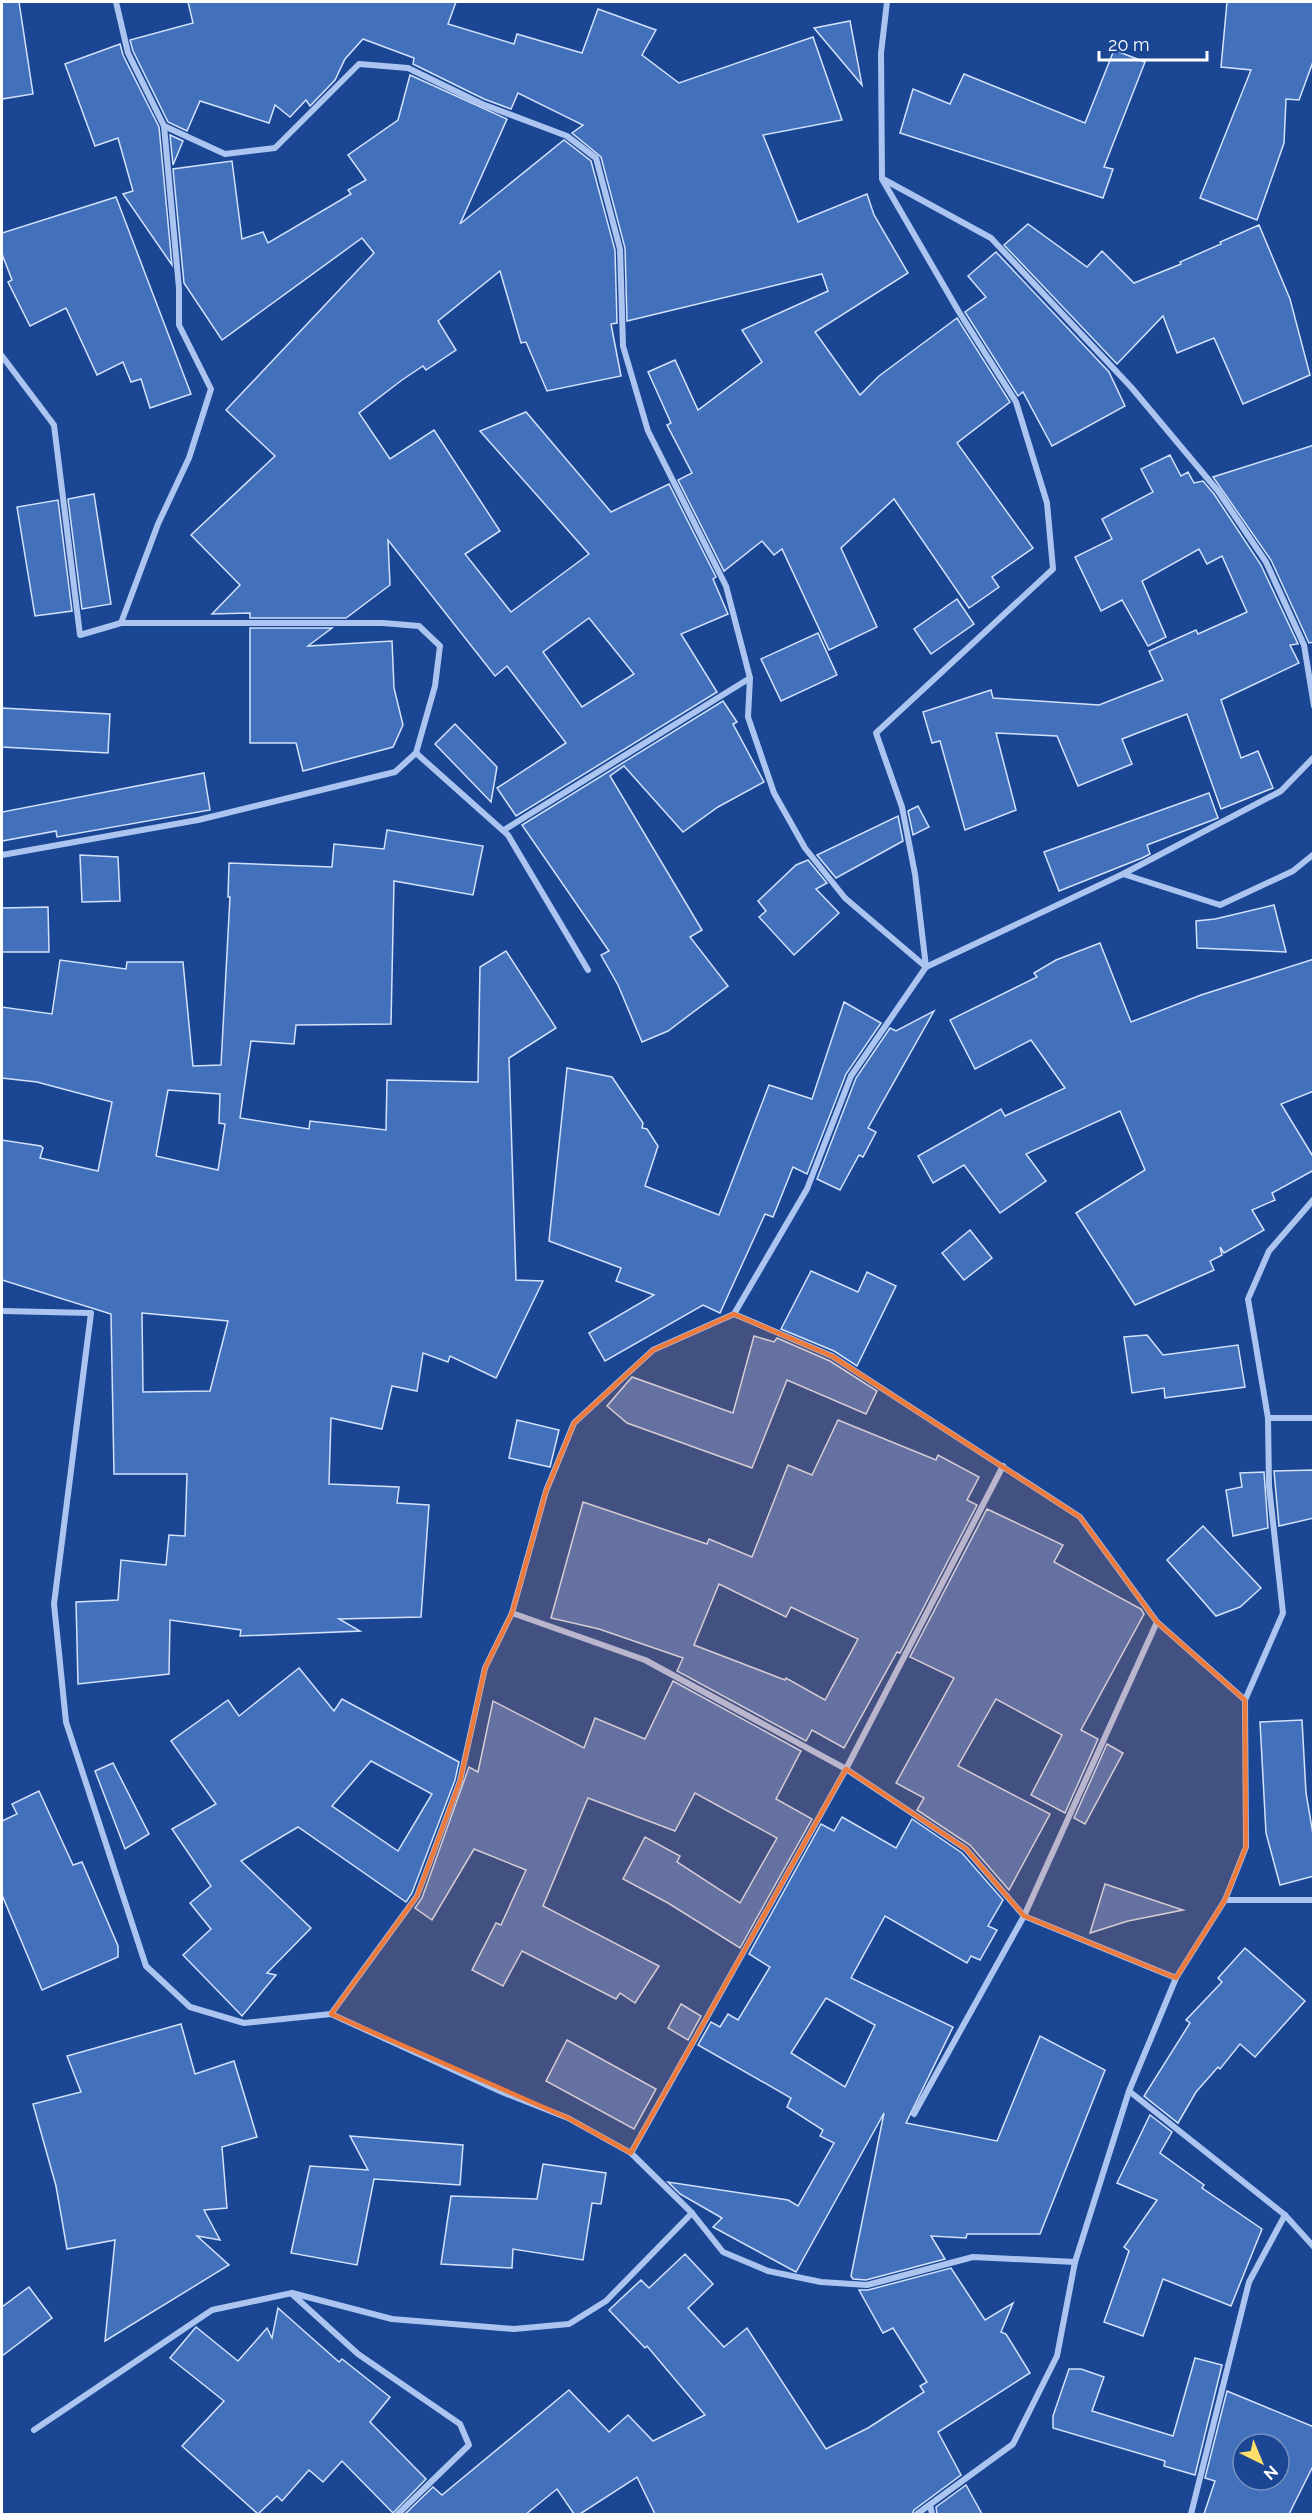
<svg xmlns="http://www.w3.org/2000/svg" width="1315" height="2516" font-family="Raleway,sans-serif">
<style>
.building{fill:#4370bb;stroke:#d2e2fb;stroke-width:1.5;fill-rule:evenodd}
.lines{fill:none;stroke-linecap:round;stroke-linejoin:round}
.minor{stroke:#acc5f0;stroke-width:6}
.marked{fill:#ed7a3d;fill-opacity:0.2;stroke:#ed7a3d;stroke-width:4.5;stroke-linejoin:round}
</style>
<rect width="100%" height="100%" fill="#1a4694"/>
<g class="building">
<polygon points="2,2 19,2 33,94 2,99"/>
<polygon points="188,2 456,2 448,24 514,44 517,34 582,53 598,9 656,30 642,55 679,83 813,37 842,120 763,135 798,222 867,194 874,215 908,273 815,332 860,395 879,376 957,318 1010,402 957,443 1033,548 992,577 999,587 969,608 894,499 841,548 877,627 829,650 782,549 774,555 762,541 724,571 678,480 692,473 667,425 671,423 648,372 675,360 698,410 762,362 742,330 828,291 822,274 627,321 625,248 601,157 572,133 583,125 518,93 511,109 484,99 413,64 414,58 363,39 345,59 335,80 310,106 306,100 290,117 275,105 269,123 200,101 187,131 168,122 133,51 130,40 193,23"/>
<polygon points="1227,2 1314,2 1314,59 1299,100 1286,99 1284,143 1257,220 1200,198 1251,70 1221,67"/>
<polygon points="850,21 862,85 814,28"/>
<polygon points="120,44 123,55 159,127 172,265 123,194 133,191 118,138 95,146 65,64"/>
<polygon points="1114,50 1145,62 1104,167 1113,169 1103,198 900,133 913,89 950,104 964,74 1085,123"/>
<path d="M 410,75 L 507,119 L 460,224 L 564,140 L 591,161 L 615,250 L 617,323 L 611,324 L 621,376 L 547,391 L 526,342 L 521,343 L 500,271 L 438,321 L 456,350 L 426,370 L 423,366 L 402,380 L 359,413 L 390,459 L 434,430 L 500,531 L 465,554 L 511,612 L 589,554 L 480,431 L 526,412 L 611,512 L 669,484 L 716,577 L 713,579 L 728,614 L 681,634 L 717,692 L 516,816 L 497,788 L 566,743 L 507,666 L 495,676 L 388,540 L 390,585 L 346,618 L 250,618 L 250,613 L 212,614 L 240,585 L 191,535 L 275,456 L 226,410 L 374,253 L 362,238 L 222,340 L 184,283 L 173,169 L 232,161 L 242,239 L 263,232 L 268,243 L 351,194 L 348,190 L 366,180 L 348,155 L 398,120 ZM 589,618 L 634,674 L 582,707 L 543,652 Z"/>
<polygon points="170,135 183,141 173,165"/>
<polygon points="116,197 191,394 150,408 141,379 131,382 123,362 97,375 66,308 30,326 8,282 12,280 2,254 2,233"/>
<polygon points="1028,224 1087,267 1102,251 1134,283 1181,264 1180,262 1221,244 1220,242 1259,225 1290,299 1310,375 1243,404 1214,338 1177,353 1163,316 1117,364 1004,245"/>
<polygon points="996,252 1109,372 1125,406 1052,446 1023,392 1018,396 965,312 986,297 968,276"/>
<polygon points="1314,445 1314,642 1309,643 1271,560 1213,477"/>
<polygon points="1170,455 1181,476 1188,472 1194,483 1203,481 1214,494 1261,565 1298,644 1290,645 1299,663 1221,700 1241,758 1258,751 1273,788 1221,809 1187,714 1122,739 1132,764 1078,786 1057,736 996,733 1016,810 965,830 940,741 932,743 923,712 991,690 993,698 1099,705 1163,680 1149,651 1196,630 1198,634 1247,612 1222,556 1207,564 1199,549 1142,581 1166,637 1148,646 1122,600 1101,611 1075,557 1112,539 1102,519 1153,492 1141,469"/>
<polygon points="94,494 111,604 82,609 68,499"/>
<polygon points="58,500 72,611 35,616 17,507"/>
<polygon points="957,599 974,624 931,654 914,629"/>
<polygon points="250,628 332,628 308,646 392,641 394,688 403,725 393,747 303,771 296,743 250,743"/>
<polygon points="818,633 837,675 781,701 761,659"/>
<polygon points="723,701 737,722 733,724 764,782 718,807 683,832 624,766 610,776 702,930 690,937 728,986 668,1031 642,1042 618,985 601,955 609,951 522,825"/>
<polygon points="2,708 110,714 108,753 2,747"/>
<polygon points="455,724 497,767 491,802 435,744"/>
<polygon points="204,773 210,810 57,837 56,831 2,841 2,812"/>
<polygon points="1209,793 1218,818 1147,845 1150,854 1142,858 1059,891 1044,852"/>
<polygon points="918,806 929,827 913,835 908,811"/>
<polygon points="898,816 903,841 836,878 817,855"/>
<path d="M 387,830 L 483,846 L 473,895 L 394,881 L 391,1024 L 296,1025 L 294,1044 L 251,1041 L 240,1118 L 309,1129 L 310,1121 L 386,1130 L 387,1080 L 478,1082 L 480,967 L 506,951 L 556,1028 L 509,1058 L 516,1280 L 543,1281 L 496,1378 L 450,1356 L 448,1362 L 423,1353 L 417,1391 L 392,1386 L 382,1429 L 331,1418 L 329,1484 L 399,1487 L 397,1503 L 429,1505 L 421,1617 L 339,1619 L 360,1631 L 240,1636 L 241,1630 L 170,1620 L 169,1674 L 78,1684 L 76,1602 L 118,1600 L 121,1560 L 166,1565 L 169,1535 L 185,1536 L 187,1474 L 114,1474 L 111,1314 L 2,1280 L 2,1140 L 41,1146 L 43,1148 L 40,1158 L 98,1171 L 112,1102 L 37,1082 L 2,1078 L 2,1007 L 52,1014 L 60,960 L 126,969 L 127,962 L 183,962 L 193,1066 L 221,1065 L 230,897 L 228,897 L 229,863 L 332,867 L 334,844 L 384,849 ZM 168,1090 L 220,1094 L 219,1123 L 225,1124 L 218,1170 L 156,1156 ZM 142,1313 L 228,1321 L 210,1391 L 143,1392 Z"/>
<polygon points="80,855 118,857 120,901 82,902"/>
<polygon points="808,860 827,883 816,889 839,913 794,955 759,917 766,911 758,901 796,865"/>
<polygon points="1274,905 1286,952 1197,948 1196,921 1215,919"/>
<polygon points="48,907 49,952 2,952 2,908"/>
<polygon points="1100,943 1131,1022 1201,995 1314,959 1314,1091 1281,1104 1314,1158 1314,1170 1272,1193 1275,1200 1252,1210 1264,1230 1224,1253 1220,1247 1222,1255 1210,1261 1214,1270 1135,1305 1076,1213 1145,1170 1120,1111 1026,1154 1046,1181 1000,1213 964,1165 933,1183 918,1156 1001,1109 1005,1116 1065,1088 1031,1040 975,1069 950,1020 1037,977 1034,973 1056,960"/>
<polygon points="844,1002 881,1023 846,1074 807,1174 793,1167 773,1217 765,1214 720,1313 703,1305 605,1361 589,1333 654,1295 616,1281 621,1268 549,1241 567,1068 612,1077 643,1123 642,1128 647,1129 658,1146 645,1186 719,1215 769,1085 812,1099"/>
<polygon points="934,1011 868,1128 876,1132 863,1157 859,1155 840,1190 817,1179 856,1078 890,1028 896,1031"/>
<polygon points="970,1230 992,1258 964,1280 942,1253"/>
<polygon points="811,1271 858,1292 867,1272 896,1286 857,1366 834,1351 781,1329"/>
<polygon points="1147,1335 1163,1355 1238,1345 1245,1387 1165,1398 1164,1388 1132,1393 1124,1337"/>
<polygon points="754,1336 774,1342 777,1338 830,1361 877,1391 866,1414 787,1380 752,1468 627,1423 607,1406 632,1377 733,1413"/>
<polygon points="517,1420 559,1430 550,1467 509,1458"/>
<path d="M 838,1420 L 936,1460 L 938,1455 L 979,1477 L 967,1500 L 977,1505 L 900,1653 L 897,1652 L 844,1748 L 812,1730 L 806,1741 L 677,1671 L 683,1658 L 599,1629 L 551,1618 L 583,1502 L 707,1544 L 709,1539 L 752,1557 L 788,1465 L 812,1475 ZM 719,1584 L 786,1617 L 791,1607 L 858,1639 L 825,1700 L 786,1678 L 785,1680 L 694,1645 Z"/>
<polygon points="1314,1470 1314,1518 1279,1526 1274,1471"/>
<polygon points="1264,1472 1268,1528 1233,1536 1226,1490 1242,1487 1240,1473"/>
<polygon points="987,1509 1063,1545 1054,1562 1141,1609 1144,1614 1081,1730 1098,1739 1065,1813 1031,1795 1062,1735 996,1699 958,1766 1050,1814 1009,1890 970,1845 917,1810 924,1798 896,1783 954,1678 910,1657"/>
<polygon points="1203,1526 1261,1588 1240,1607 1216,1616 1167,1560"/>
<path d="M 299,1668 L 334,1711 L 342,1699 L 459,1762 L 455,1780 L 412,1893 L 406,1902 L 298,1827 L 241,1861 L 311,1928 L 267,1973 L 276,1975 L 242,2016 L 183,1955 L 211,1929 L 190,1903 L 211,1886 L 172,1829 L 216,1804 L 171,1741 L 228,1700 L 239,1716 ZM 371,1761 L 432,1794 L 398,1851 L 332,1806 Z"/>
<polygon points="673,1681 801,1751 776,1799 812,1819 740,1948 668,1903 623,1879 645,1837 680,1856 677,1862 740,1903 777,1838 695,1793 675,1831 588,1798 543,1906 659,1966 635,2003 620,1993 616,1999 522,1951 503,1986 472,1970 496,1923 501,1925 526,1870 474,1849 432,1920 415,1908 422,1898 469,1767 478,1772 493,1701 584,1748 595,1718 645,1739"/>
<polygon points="1302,1720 1306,1793 1314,1840 1314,1876 1280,1885 1266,1833 1260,1722"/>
<polygon points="1107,1744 1123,1753 1085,1824 1074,1818"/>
<polygon points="113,1763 149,1834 125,1849 95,1771"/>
<polygon points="39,1791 73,1865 82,1862 118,1946 118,1957 42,1990 2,1895 2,1821 17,1814 12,1804"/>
<path d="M 842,1817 L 896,1848 L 912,1819 L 962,1853 L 1003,1900 L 988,1926 L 997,1930 L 980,1960 L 971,1956 L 967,1963 L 885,1916 L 851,1978 L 953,2027 L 906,2123 L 997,2141 L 1040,2036 L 1105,2070 L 1040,2234 L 967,2234 L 966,2238 L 931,2236 L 945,2259 L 866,2280 L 853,2279 L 851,2276 L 884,2113 L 796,2272 L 713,2227 L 722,2218 L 680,2194 L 668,2182 L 788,2200 L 798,2206 L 834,2143 L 820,2136 L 823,2130 L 787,2107 L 791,2098 L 698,2045 L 711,2022 L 720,2027 L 728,2014 L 738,2020 L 770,1967 L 749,1954 L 821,1824 L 834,1831 ZM 826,1998 L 875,2025 L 845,2087 L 791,2053 Z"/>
<polygon points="1105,1884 1183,1910 1128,1921 1090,1933"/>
<polygon points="1245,1948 1305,2001 1255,2057 1240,2044 1220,2069 1218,2067 1196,2092 1178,2123 1144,2096 1190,2023 1186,2020 1222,1982 1218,1978"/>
<polygon points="681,2004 701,2016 688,2040 668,2028"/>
<polygon points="181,2024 195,2074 234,2061 257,2137 222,2147 227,2208 204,2210 220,2240 197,2236 229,2265 105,2341 115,2240 67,2249 56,2186 33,2104 81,2092 67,2056"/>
<polygon points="567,2040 656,2089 634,2129 546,2081"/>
<polygon points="1150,2115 1172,2132 1160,2153 1204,2185 1202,2188 1262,2229 1231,2306 1163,2279 1143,2336 1104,2322 1129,2251 1124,2247 1157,2200 1117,2183"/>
<polygon points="350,2136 463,2145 460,2185 374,2179 357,2265 291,2253 310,2166 368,2170"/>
<polygon points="543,2164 606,2173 601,2204 592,2203 583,2260 513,2249 512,2268 441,2264 451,2196 537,2199"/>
<polygon points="685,2254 713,2284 688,2308 724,2347 747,2328 826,2449 868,2428 924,2392 920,2386 927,2382 893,2328 883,2333 859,2290 868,2290 951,2268 985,2320 1013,2303 1001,2332 1006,2334 1030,2373 938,2432 961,2475 914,2510 912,2514 655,2514 637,2477 580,2514 574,2514 557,2489 526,2514 405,2514 433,2487 442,2495 569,2390 609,2432 628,2415 653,2441 705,2415 647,2346 645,2348 609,2310 641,2280 649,2288"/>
<polygon points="29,2287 52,2318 2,2356 2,2307"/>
<polygon points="278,2308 339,2362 342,2359 390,2397 370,2422 426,2479 393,2513 342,2461 323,2482 309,2470 282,2501 277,2496 258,2514 182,2446 224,2401 170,2358 196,2327 238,2361 267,2328 272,2338"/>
<polygon points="1195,2358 1222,2365 1195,2475 1164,2466 1165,2461 1053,2428 1053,2416 1069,2369 1081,2369 1104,2377 1092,2411 1173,2436"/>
<path d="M 1227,2391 L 1314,2427 L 1314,2464 L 1289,2514 L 1204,2514 L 1215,2481 L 1205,2478 ZM 1243,2444 L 1279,2444 L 1279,2480 L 1243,2480 Z"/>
<polygon points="966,2485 982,2514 937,2514 936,2507"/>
</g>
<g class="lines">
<g class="minor">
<polyline points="116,2 128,53 164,126 225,154 275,148 359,64 408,68 482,104 567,136 596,158 620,249 623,346 648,431 726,586 750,678 748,717 774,793 805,848 845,898 926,967"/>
<polyline points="887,2 881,53 882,179 959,312 1016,402 1047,503 1053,569 876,733 902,807 915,874 926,967"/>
<polyline points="883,179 991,238 1131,387 1218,491 1266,562 1304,645 1314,706"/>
<polyline points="2,356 54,425 80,635 121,623 383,623 419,626 440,646 435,686 416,753 395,772 198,820 2,855"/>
<polyline points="121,623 158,524 189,458 211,389 179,325 179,288 164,126"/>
<polyline points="416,753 508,835 588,970"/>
<polyline points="504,830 750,678"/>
<polyline points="1123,874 1220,905 1293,871 1314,854"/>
<polyline points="2,1311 91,1313 54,1604 66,1722 146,1966 190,2007 244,2023 331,2014 502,2092 568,2118 631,2153 692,2213 723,2252 768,2271 821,2282 867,2285 973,2257 1075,2262"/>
<polyline points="734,1314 832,1356 1080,1517 1157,1622 1245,1700"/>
<polyline points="1268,1418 1314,1418"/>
<polyline points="512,1613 645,1660 846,1769 966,1849 1024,1916 1176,1978"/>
<polyline points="1225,1900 1314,1900"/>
<polyline points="331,2014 417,1896 460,1781 485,1668 512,1613 546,1491 574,1423 653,1350 734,1314 807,1189 851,1076 926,967 1123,874 1281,791 1314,757"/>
<polyline points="1129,2091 1285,2215 1314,2247"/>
<polyline points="914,2114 1024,1916 1157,1622"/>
<polyline points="631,2153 846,1769 1003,1466"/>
<polyline points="292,2294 358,2354 460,2424 469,2445 398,2514"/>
<polyline points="34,2430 212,2310 292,2293 392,2319 514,2329 569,2324 606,2301 692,2213"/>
<polyline points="930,2505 932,2514"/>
<polyline points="917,2514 1013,2444 1057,2356 1075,2262 1129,2091 1176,1978 1225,1900 1246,1847 1245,1700 1283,1613 1269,1486 1268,1418 1248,1299 1269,1251 1314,1199"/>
<polyline points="1191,2514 1249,2282 1285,2215"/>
</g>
</g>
<path class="marked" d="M 734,1314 L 832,1356 L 1080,1517 L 1157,1622 L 1245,1700 L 1246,1847 L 1225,1900 L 1176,1978 L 1024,1916 L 966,1849 L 846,1769 L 631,2153 L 568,2118 L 331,2014 L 417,1896 L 460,1781 L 485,1668 L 512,1613 L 546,1491 L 574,1423 L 653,1350 Z"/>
<rect width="1315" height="2516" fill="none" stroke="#ffffff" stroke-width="6"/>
<g transform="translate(1261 2462) rotate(137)"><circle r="28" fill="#1a4694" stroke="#7690bf" stroke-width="1.5"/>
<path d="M0-4.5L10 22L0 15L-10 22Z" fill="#ffdf6a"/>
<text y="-9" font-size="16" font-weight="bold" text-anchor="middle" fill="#ffffff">N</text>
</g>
<path d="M1099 51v9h108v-9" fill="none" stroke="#ffffff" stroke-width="3"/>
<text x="1108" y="51" font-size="18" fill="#ffffff" stroke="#1a4694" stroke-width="4.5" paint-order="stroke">20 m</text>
</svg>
